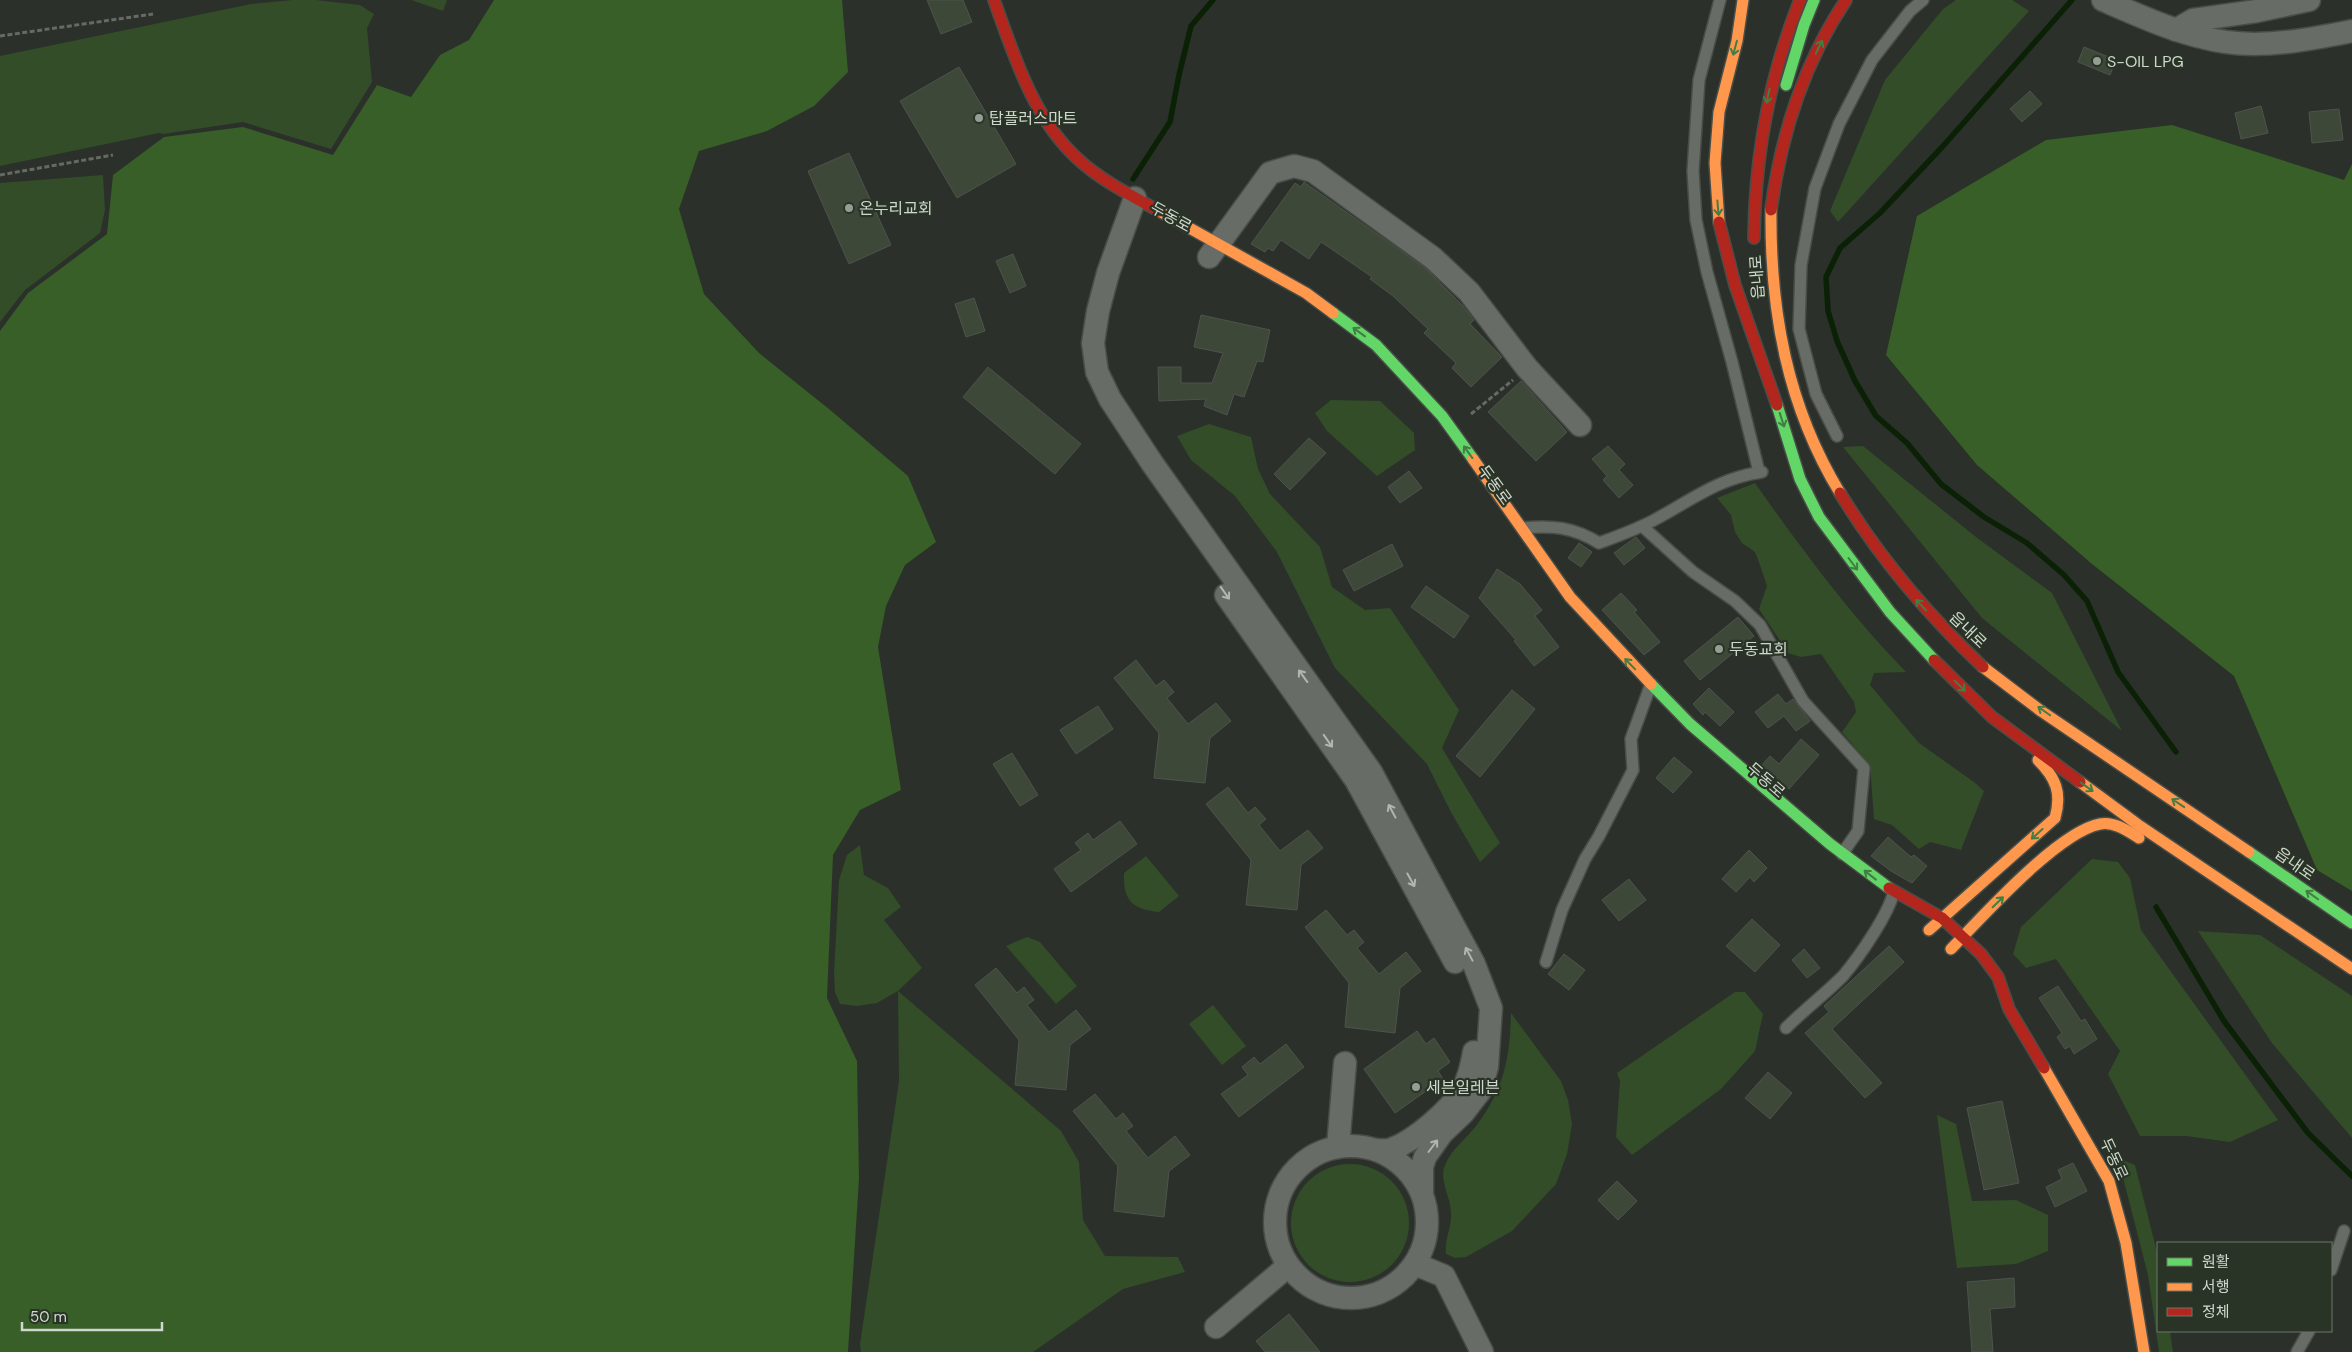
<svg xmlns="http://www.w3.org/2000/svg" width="2352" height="1352" font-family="'DM Sans','Noto Sans KR',sans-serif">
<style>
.green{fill:#324d28}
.forest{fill:#375f27}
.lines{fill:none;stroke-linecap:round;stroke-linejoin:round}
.stream{stroke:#0b2105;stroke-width:5.5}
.building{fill:#3d4839;stroke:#4e534d}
.lane-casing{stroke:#494d47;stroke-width:14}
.street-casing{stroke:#494d47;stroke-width:25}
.fast-casing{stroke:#494d47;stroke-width:14}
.slow-casing{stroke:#494d47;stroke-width:14}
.jam-casing{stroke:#494d47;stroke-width:14}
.path{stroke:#666a65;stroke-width:3;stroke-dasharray:5 2.5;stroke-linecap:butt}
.lane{stroke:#676c66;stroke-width:11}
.street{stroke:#676c66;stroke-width:22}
.fast{stroke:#63d668;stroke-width:11}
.slow{stroke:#ff974d;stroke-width:11}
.jam{stroke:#b3261e;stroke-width:11}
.oneway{stroke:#437d44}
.oneway2{stroke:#b0b7af}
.poi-dot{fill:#969d95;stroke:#293426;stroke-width:2}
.labels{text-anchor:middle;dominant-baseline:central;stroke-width:4.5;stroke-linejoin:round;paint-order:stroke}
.poi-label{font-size:16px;fill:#d0d7ce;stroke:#293426;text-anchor:start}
.street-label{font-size:16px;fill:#d0d7ce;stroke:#293426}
</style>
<rect width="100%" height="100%" fill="#2b302a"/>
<g class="green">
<polygon points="292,0 316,0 360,5 374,14 367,28 372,82 331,149 243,122 163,134 159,133 0,166 0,56 251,4"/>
<polygon points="411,0 447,0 443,11"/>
<polygon points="1956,0 2012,0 2029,11 1838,222 1830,211 1885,80 1943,9"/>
<polygon points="103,175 105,210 100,233 25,290 0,322 0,183"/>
<polygon points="1331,400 1380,401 1414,433 1415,450 1377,476 1327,431 1315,413"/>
<polygon points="1209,424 1251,437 1258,469 1270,494 1320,547 1332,587 1365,610 1390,608 1459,710 1442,748 1500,843 1480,862 1452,814 1427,764 1335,668 1277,552 1235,496 1191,460 1177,436"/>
<polygon points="1863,446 1976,537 2052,593 2122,731 1982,618 1843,447"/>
<path d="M 1755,483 C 1800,547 1851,616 1906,672 L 1874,673 L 1870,685 L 1919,743 L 1974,782 L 1984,791 L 1961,850 L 1930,842 L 1919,849 L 1892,825 L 1874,819 L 1870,765 L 1842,732 L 1856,712 L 1854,702 L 1821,654 L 1801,657 L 1788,653 L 1759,609 L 1767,586 L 1760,565 L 1755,552 L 1742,543 L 1735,532 L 1731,515 L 1717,498 Z"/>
<polygon points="860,845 864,875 888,888 901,907 884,920 922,968 898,991 1061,1131 1079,1162 1083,1220 1105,1256 1178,1257 1185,1272 1123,1289 1033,1352 861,1352 860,1344 899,1081 898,991 877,1003 857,1006 840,1004 835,992 834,973 839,880 847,855"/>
<path d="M 1146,856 L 1179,896 L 1159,912 C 1132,909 1123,901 1124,873 Z"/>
<polygon points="2092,859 2118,862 2130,878 2141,930 2278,1120 2230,1142 2186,1136 2140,1136 2108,1074 2120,1051 2056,959 2026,968 2013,954 2021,927"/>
<polygon points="2198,931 2260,935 2352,996 2352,1138 2272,1043"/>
<polygon points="1027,937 1040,942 1077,986 1056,1004 1006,946"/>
<polygon points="1735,992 1745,992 1763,1014 1755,1051 1721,1089 1632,1155 1616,1137 1620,1081 1617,1073"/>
<polygon points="1213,1005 1246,1046 1222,1065 1189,1024"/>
<path d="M 1511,1013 L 1561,1081 L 1568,1100 L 1572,1124 L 1567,1154 L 1556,1184 L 1512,1231 L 1466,1257 L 1455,1258 L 1446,1254 C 1444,1240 1452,1227 1451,1213 C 1451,1199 1440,1181 1444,1168 C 1450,1150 1465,1140 1476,1126 C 1504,1089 1510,1058 1511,1013 Z"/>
<polygon points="1937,1115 1956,1124 1972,1201 2016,1200 2048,1215 2048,1251 2016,1264 1957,1268"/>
<polygon points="2118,1158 2135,1165 2158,1256 2158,1331 2170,1331 2173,1352 2159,1352 2148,1275"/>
<circle cx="1350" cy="1223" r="59"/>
</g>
<g class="forest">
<polygon points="494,0 842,0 848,72 814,106 767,131 699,151 679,209 704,294 759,353 829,409 908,476 936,542 905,565 886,606 878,647 901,790 860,810 833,855 827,998 857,1061 859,1179 848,1352 0,1352 0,331 28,293 107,234 113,175 164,137 243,127 333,155 377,85 411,97 440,55 469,40"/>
<polygon points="2172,125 2344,180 2352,164 2352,891 2317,870 2234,676 2092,564 1977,465 1886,355 1917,216 2046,140"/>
</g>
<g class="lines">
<g class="stream">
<polyline points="2072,0 1944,145 1880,213 1840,248 1826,277 1828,311 1837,341 1855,381 1876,416 1907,443 1941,484 1984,517 2027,543 2064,575 2087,601 2118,672 2176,752"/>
<polyline points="1133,179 1170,122 1179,75 1191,26 1213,0"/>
<polyline points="2156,907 2224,1021 2308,1133 2352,1176"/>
</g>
</g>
<g class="building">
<polygon points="927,0 963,0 972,22 941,34"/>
<polygon points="2084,47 2116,60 2110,75 2078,62"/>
<polygon points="959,67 1016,164 957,198 900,101"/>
<polygon points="2030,91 2042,104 2022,122 2010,109"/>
<polygon points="2261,106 2268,133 2241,139 2235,113"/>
<polygon points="2339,109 2343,140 2312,143 2309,112"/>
<polygon points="849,153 891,245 849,264 808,171"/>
<polygon points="1304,182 1425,268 1463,306 1474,320 1470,324 1502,357 1471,387 1452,368 1456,363 1424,333 1428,329 1393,296 1370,279 1372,277 1330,248 1321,242 1309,259 1281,240 1273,251 1268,248 1265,252 1251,244 1295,183 1301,187"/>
<polygon points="1013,254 1026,286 1010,293 996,261"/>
<polygon points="974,298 985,331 966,337 955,304"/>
<polygon points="1201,315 1270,330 1263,362 1257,361 1244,397 1234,394 1227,415 1204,406 1206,399 1159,401 1158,367 1181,367 1181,383 1212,383 1223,353 1194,347"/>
<polygon points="988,367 1081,444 1055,474 963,397"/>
<polygon points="1521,381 1567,432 1536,461 1488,412"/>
<polygon points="1309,438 1326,453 1290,490 1274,474"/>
<polygon points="1608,446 1625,464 1619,470 1633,485 1619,498 1603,480 1607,476 1592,459"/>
<polygon points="1409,471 1422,488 1400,503 1388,487"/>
<polygon points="1636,537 1645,548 1624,565 1614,553"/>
<polygon points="1579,543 1592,552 1581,567 1568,558"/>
<polygon points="1392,544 1403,566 1354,591 1343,570"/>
<polygon points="1497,569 1520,584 1542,610 1535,616 1559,647 1534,666 1514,641 1516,640 1479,598"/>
<polygon points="1426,586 1469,616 1454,638 1411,607"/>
<polygon points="1621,593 1637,610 1634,612 1660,642 1644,655 1602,610"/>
<polygon points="1738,617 1754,636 1700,680 1684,661"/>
<polygon points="1136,660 1156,686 1164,680 1174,692 1167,698 1188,724 1216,703 1231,721 1210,738 1205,783 1154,778 1159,733 1114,678"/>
<polygon points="1709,688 1734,712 1720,726 1705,712 1703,715 1693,704"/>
<polygon points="1512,690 1535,709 1480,777 1456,756"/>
<polygon points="1778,694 1786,704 1793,699 1810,721 1796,731 1784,716 1768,728 1755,712"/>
<polygon points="1098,706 1113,729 1076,754 1060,730"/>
<polygon points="1801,739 1819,755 1789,789 1762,765 1770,756 1779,764"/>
<polygon points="1012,753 1038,795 1020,806 993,764"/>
<polygon points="1674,757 1692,772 1673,793 1656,778"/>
<polygon points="1228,787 1248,813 1255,807 1266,819 1259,825 1280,851 1308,830 1323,848 1301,865 1297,910 1246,905 1251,860 1206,804"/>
<polygon points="1120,821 1137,844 1071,892 1054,869 1081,850 1075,843 1088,833 1093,840"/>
<polygon points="1888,837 1911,857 1914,855 1927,866 1912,883 1891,871 1871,856"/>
<polygon points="1749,850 1767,868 1754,882 1750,877 1736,892 1722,879"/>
<polygon points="1629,879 1646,900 1619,921 1602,900"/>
<polygon points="1326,910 1347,935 1354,930 1364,942 1357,948 1379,974 1406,952 1421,971 1400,988 1395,1033 1345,1027 1349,983 1305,927"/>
<polygon points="1752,919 1780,945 1755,972 1726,946"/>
<polygon points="1889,946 1904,962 1832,1029 1882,1083 1865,1098 1805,1033 1829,1012 1824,1006"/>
<polygon points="1804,949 1820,968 1807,978 1792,960"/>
<polygon points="1564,954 1585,970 1569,990 1548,974"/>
<polygon points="996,968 1017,993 1024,987 1034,1000 1027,1005 1049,1032 1076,1010 1091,1029 1070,1045 1066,1090 1015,1085 1019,1040 975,985"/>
<polygon points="2058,986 2081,1021 2085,1019 2097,1039 2074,1054 2070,1046 2065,1049 2057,1037 2062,1033 2039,998"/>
<polygon points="1417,1031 1426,1044 1434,1038 1450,1062 1438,1071 1443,1079 1395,1113 1364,1069"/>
<polygon points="1286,1044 1304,1067 1239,1117 1221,1094 1248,1075 1242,1067 1254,1057 1260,1064"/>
<polygon points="1768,1072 1792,1093 1770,1119 1745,1098"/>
<polygon points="1095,1094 1116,1119 1123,1113 1133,1126 1126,1131 1148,1158 1175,1136 1190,1155 1169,1171 1164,1217 1114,1211 1118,1166 1073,1111"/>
<polygon points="2002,1101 2019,1183 1984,1190 1967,1108"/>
<polygon points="2073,1163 2087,1191 2055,1207 2046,1187 2062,1179 2058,1170"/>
<polygon points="1617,1181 1637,1201 1618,1220 1598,1200"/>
<polygon points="2014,1278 2015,1307 1990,1309 1993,1352 1972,1352 1967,1282"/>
<polygon points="1289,1314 1320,1352 1265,1352 1256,1341"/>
</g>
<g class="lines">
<g class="lane-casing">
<g id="lane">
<polyline points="1720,0 1699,80 1693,171 1696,220 1707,272 1732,362 1759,472"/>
<polyline points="1837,436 1816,394 1799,329 1801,265 1815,188 1839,124 1872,60 1910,11 1923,0"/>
<polyline points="1642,526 1693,572 1735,601 1760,625 1803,701 1864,768 1858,831 1842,854"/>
<path d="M 1522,528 C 1552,525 1573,527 1599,543 C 1618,536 1638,529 1656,519 C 1693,499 1719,478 1762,472"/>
<polyline points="1546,962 1562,910 1585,859 1599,836 1633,770 1631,739 1651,684"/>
<path d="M 1786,1028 C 1804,1010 1825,994 1843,976 C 1859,957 1889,914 1894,891"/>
<polyline points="2331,1270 2344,1231"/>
<polyline points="2297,1352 2309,1331"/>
</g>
</g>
<g class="street-casing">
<g id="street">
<path d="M 2103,0 C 2142,17 2183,36 2226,42 C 2266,48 2312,39 2352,31"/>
<polyline points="2176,30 2193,20 2257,11 2309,0"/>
<polyline points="1135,198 1108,273 1098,311 1093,343 1097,372 1110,399 1152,463 1371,772 1474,964 1491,1008 1487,1067 1480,1091 1463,1113 1442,1133 1425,1157 1422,1167 1422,1192"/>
<polyline points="1209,257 1270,173 1294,166 1313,171 1433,258 1469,292 1527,368 1580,425"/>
<polyline points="1226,595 1356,780 1455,962"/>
<circle cx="1351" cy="1222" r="76"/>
<polyline points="1338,1147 1345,1063"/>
<path d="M 1377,1150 C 1382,1150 1388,1151 1392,1149 C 1416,1140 1450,1110 1463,1089 C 1469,1077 1472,1064 1474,1052"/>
<polyline points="1415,1264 1444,1276 1482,1352"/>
<polyline points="1216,1327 1288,1266"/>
</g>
</g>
<g class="fast-casing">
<g id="fast">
<polyline points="1786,85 1804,25 1814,0"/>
<polyline points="1333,313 1376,345 1442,416 1473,459"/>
<polyline points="1777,405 1800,479 1819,517 1890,612 1934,660"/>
<polyline points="1651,684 1690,724 1830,844 1889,888"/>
<polyline points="2249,852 2352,923"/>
</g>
</g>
<g class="slow-casing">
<g id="slow">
<path d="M 1771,210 C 1770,311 1787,406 1840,493"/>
<polyline points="1159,211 1306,293 1333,313"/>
<polyline points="1719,222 1715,163 1719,112 1737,41 1743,0"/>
<polyline points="1473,459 1570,597 1651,684"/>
<polyline points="1983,667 2041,711 2249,852"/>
<polyline points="2080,782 2137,824 2352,969"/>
<path d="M 1929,930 L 2055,818 C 2062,793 2056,778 2038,760"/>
<path d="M 1951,949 C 1982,917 2058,832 2100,824 C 2114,821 2128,831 2139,838"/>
<polyline points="2044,1068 2109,1181 2126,1243 2144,1352"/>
</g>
</g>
<g class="jam-casing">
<g id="jam">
<path d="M 994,0 C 1014,55 1033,119 1079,160 C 1102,181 1132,196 1159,211"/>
<path d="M 1771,210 C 1781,134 1803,64 1846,0"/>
<polyline points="1719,222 1735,285 1777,405"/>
<path d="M 1754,238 C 1755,155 1769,77 1800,0"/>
<path d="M 1840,493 C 1880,559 1927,614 1983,667"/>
<polyline points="1934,660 1992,717 2080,782"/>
<polyline points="1889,888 1942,918 1981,954 1998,977 2009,1009 2044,1068"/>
</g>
</g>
<g class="path">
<polyline points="0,36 153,14"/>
<polyline points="0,175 113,155"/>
<polyline points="1471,414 1513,380"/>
</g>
<use href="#lane" class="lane"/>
<use href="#street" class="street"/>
<use href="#fast" class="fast"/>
<use href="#slow" class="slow"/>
<use href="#jam" class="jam"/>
</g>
<defs><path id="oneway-shaft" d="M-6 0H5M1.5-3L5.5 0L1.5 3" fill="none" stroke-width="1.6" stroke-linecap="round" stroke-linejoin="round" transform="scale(1.25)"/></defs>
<g class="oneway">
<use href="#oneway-shaft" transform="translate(1819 47) rotate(-64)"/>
<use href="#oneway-shaft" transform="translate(1735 48) rotate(105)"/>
<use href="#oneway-shaft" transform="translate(1768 96) rotate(102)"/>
<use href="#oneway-shaft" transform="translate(1718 208) rotate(85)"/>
<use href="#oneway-shaft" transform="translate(1359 332) rotate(-144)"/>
<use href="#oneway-shaft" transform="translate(1782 420) rotate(72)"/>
<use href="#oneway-shaft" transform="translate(1468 452) rotate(-126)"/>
<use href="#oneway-shaft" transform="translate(1853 564) rotate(53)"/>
<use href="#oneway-shaft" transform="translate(1921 605) rotate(-133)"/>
<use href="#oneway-shaft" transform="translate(1630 664) rotate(-134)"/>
<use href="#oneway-shaft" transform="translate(1960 686) rotate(44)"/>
<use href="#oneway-shaft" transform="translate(2044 711) rotate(-145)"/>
<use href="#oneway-shaft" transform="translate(2087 787) rotate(36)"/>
<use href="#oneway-shaft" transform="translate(2178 803) rotate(-146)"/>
<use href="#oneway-shaft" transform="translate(2037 834) rotate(138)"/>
<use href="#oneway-shaft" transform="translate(1870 875) rotate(-142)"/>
<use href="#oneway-shaft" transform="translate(2312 895) rotate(-145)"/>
<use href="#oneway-shaft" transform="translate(1998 902) rotate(-44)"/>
</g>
<g class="oneway2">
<use href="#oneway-shaft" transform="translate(1225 593) rotate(55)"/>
<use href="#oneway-shaft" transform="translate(1303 676) rotate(-126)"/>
<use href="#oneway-shaft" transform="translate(1328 741) rotate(55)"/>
<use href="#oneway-shaft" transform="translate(1392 811) rotate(-118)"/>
<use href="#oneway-shaft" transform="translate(1411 880) rotate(61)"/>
<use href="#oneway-shaft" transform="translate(1469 954) rotate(-118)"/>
<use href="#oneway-shaft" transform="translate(1433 1146) rotate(-53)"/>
</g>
<g class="poi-dot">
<circle cx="2097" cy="61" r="5"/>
<circle cx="979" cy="118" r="5"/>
<circle cx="849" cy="208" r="5"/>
<circle cx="1719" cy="649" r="5"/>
<circle cx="1416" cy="1087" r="5"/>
</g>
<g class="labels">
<g class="poi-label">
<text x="2107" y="61">S-OIL LPG</text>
<text x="989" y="118">탑플러스마트</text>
<text x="859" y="208">온누리교회</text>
<text x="1729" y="649">두동교회</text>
<text x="1426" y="1087">세븐일레븐</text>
</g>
<g class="street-label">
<text transform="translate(1171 217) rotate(29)">두동로</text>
<text transform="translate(1757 277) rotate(-94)">읍내로</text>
<text transform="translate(1495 485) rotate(54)">두동로</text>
<text transform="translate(1968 630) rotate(44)">읍내로</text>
<text transform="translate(1766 780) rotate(41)">두동로</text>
<text transform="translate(2295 864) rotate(35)">읍내로</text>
<text transform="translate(2114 1159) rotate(65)">두동로</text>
</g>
</g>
<rect x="2157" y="1242" width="175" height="90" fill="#293426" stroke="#6c7569"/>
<rect x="2167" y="1258" width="25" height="8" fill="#63d668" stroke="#6c7569"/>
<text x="2202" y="1267" font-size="15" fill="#d0d7ce">원활</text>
<rect x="2167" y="1283" width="25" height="8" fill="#ff974d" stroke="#6c7569"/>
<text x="2202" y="1292" font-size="15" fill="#d0d7ce">서행</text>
<rect x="2167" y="1308" width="25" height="8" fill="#b3261e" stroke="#6c7569"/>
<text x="2202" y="1317" font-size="15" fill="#d0d7ce">정체</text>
<path d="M22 1322v8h140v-8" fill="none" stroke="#d0d7ce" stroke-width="2.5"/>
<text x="30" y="1322" font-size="15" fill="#d0d7ce" stroke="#293426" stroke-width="4" paint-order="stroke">50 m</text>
</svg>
